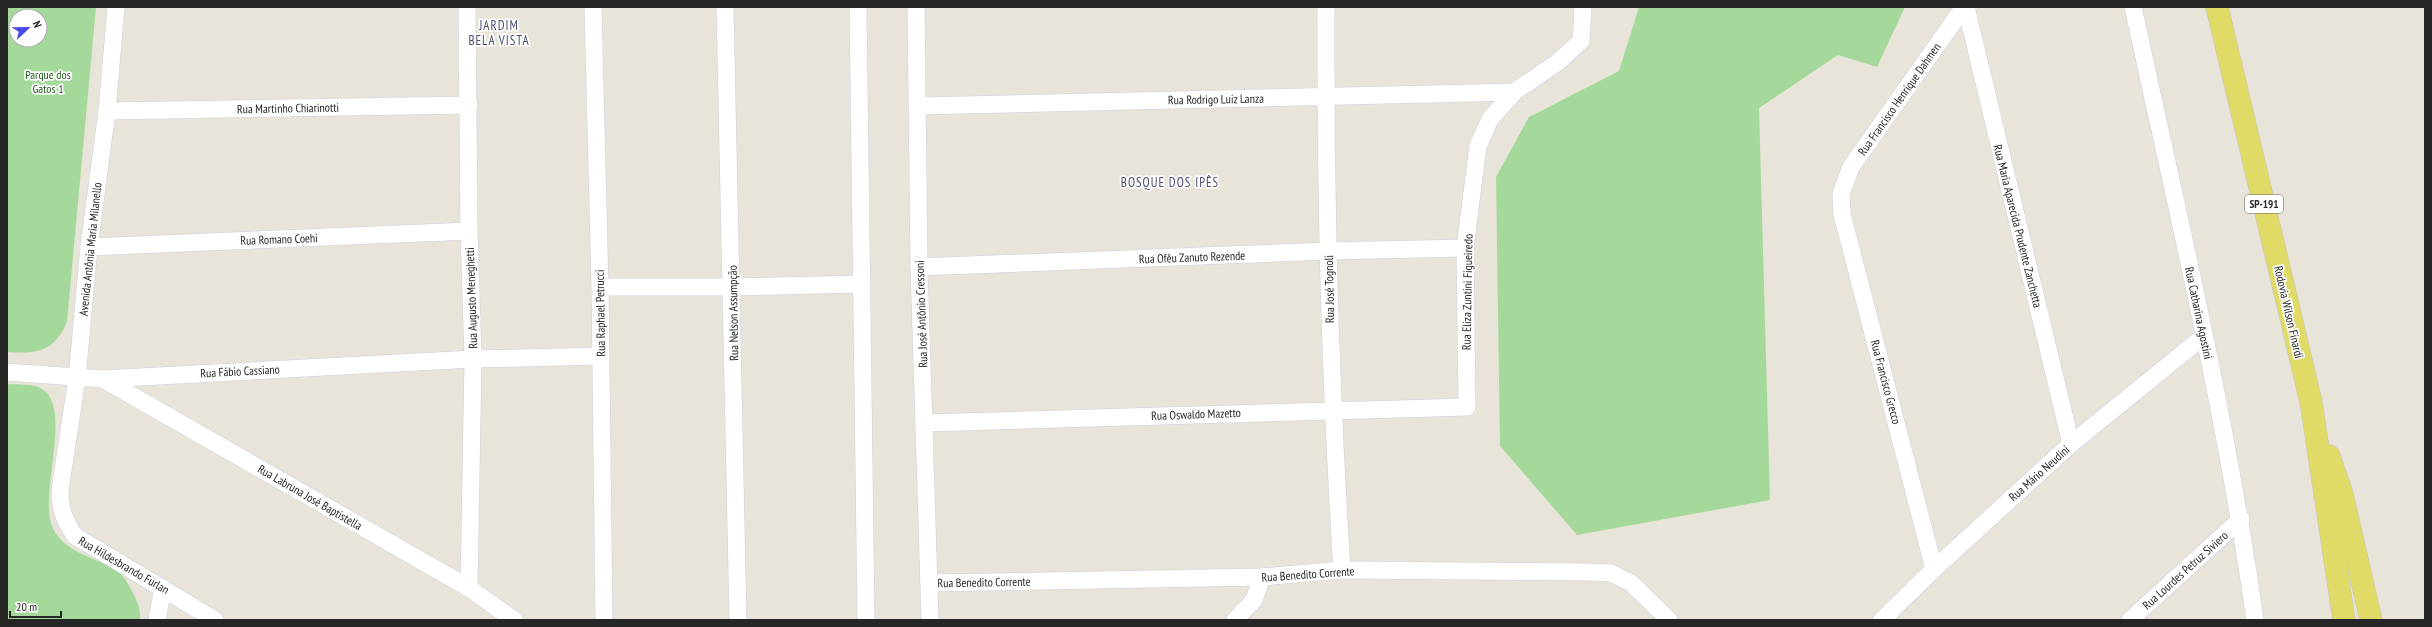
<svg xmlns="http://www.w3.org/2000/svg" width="2432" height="627" font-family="'PT Sans Narrow',sans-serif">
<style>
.green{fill:#a5d99b;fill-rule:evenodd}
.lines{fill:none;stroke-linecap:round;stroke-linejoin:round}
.minor-casing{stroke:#cfcfde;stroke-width:18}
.major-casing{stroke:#c2c2c2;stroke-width:23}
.minor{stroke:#fff;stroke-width:17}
.major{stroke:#e0da66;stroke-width:22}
.labels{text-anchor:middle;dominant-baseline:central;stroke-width:3.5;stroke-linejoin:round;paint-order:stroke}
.shield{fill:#fff;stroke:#676767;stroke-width:1}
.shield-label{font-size:11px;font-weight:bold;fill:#262626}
.park-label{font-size:12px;fill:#225a20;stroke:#fff}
.street-label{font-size:12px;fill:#262626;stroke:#fff}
.neighbourhood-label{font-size:13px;letter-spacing:1px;fill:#4c4c72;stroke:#fff}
</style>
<rect width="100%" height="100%" fill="#e8e4d9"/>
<g class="green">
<path d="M 7,7 L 96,7 L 67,322 C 54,352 37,354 7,352 ZM 16,16 L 40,16 L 40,40 L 16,40 Z"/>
<polygon points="1639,7 1905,7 1877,67 1838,55 1759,108 1770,500 1577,535 1500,446 1496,177 1529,117 1619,71"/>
<path d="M 7,384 C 18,385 32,383 42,389 C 73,408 39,493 52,526 C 62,552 95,557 116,570 C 125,576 130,587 135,597 C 138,603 141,613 140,620 L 7,620 Z"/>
</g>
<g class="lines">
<g class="minor-casing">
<g id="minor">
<path d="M 116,7 L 107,111 L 89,247 L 77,378 L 60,490 C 60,509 64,520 75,536 L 215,620"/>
<polyline points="467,7 469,231 473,359 469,588"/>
<polyline points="593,7 600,287 604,620"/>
<polyline points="725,7 738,620"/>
<polyline points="858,7 866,620"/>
<polyline points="916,7 919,267 930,620"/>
<path d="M 1326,7 C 1325,195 1330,382 1342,570"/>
<polyline points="1966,7 2071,444"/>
<path d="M 2133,7 C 2177,210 2226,414 2255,620"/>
<polyline points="918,106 1514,92"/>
<polyline points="107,111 469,105"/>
<polyline points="89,247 469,231"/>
<polyline points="919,267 1328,251 1465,248"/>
<polyline points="600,287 733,287 862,284"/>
<polyline points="7,372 103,379 473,359 601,356"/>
<polyline points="103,379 469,588 514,620"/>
<polyline points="924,423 1467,407 1465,248 1478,146 1490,119 1514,92 1558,62 1581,41 1583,7"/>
<polyline points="1934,569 1842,214 1841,194 1851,167 1964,7"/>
<polyline points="929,583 1262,577 1342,570 1589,572 1611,573 1631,583 1669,620"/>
<polyline points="157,620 163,588"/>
<polyline points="1235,620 1254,600 1262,577"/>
<polyline points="1882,620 1934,569 2071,444 2204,336"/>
<polyline points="2130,620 2241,519"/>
</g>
</g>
<g class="major-casing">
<g id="major">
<polyline points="2217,7 2311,402 2344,620"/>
<polyline points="2329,456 2342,494 2371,620"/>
</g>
</g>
<use href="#minor" class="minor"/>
<use href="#major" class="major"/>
</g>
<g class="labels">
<rect class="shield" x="2245" y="195" width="38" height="18" rx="3"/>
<g class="shield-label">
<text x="2264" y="204">SP-191</text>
</g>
<g class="park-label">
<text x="48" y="74">Parque dos<tspan x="48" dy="14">Gatos 1</tspan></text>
</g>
<g class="street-label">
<text transform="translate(1216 99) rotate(-1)">Rua Rodrigo Luiz Lanza</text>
<text transform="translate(1899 99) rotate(-55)">Rua Francisco Henrique Dahmen</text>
<text transform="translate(288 108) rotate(-1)">Rua Martinho Chiarinotti</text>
<text transform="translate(2018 226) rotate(76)">Rua Maria Aparecida Prudente Zanchetta</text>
<text transform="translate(279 239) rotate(-2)">Rua Romano Coehi</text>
<text transform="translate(90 249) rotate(-84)">Avenida Antônia Maria Milanello</text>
<text transform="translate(1192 257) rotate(-2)">Rua Ofêu Zanuto Rezende</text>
<text transform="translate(1329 289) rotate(-91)">Rua José Tognoli</text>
<text transform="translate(1467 292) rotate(-89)">Rua Eliza Zuntini Figueiredo</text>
<text transform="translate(471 298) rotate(-92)">Rua Augusto Meneghetti</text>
<text transform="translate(2289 312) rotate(77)">Rodovia Wilson Finardi</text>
<text transform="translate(600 313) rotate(-91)">Rua Raphael Petrucci</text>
<text transform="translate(733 313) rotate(-91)">Rua Nelson Assumpção</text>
<text transform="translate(2199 313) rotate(78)">Rua Catharina Agostini</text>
<text transform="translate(921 314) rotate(-92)">Rua José Antônio Cressoni</text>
<text transform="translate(240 371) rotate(-3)">Rua Fábio Cassiano</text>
<text transform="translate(1886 382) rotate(75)">Rua Francisco Grecco</text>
<text transform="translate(1196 414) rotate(-2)">Rua Oswaldo Mazetto</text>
<text transform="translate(2039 473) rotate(-42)">Rua Mário Neudini</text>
<text transform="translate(310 497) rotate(30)">Rua Labruna José Baptistella</text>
<text transform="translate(124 565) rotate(30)">Rua Hildesbrando Furlan</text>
<text transform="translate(2185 570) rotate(-42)">Rua Lourdes Petruz Siviero</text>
<text transform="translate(1308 574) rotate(-4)">Rua Benedito Corrente</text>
<text transform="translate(984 582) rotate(-1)">Rua Benedito Corrente</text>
</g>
<g class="neighbourhood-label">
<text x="499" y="25">JARDIM<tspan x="499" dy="15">BELA VISTA</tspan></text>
<text x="1170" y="182">BOSQUE DOS IPÊS</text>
</g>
</g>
<rect width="2432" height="627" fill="none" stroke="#262626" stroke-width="16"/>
<g transform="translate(28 28) rotate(68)"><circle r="19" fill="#ffffff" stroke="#a8a8a8"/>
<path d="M0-3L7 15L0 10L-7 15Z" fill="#494ae5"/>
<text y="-6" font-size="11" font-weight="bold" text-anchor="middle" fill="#262626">N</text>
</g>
<path d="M10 611v6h51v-6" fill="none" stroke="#262626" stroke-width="2"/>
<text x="16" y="611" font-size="12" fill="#262626" stroke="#ffffff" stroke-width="3" paint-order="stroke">20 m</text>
</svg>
